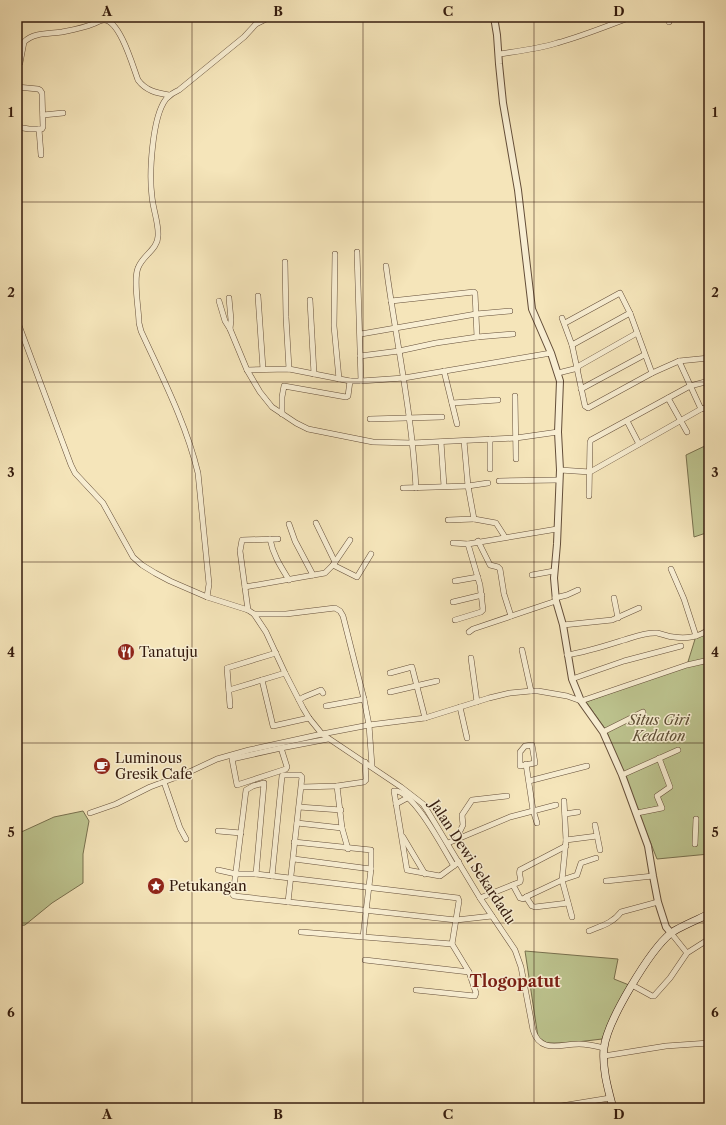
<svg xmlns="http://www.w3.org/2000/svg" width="726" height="1125" font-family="'Libre Caslon Text',serif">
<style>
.green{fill:#bdc48f;stroke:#78704e}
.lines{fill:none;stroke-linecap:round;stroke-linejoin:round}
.minor-casing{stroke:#644e39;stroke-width:6}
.tertiary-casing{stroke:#644e39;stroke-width:8}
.secondary-casing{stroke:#341b0e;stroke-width:8}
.minor{stroke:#f8eed2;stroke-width:5}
.tertiary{stroke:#f8eed2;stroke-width:6}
.secondary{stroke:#f8eed2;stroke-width:7}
.grid{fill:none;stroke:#341b0e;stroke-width:1;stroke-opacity:0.55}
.labels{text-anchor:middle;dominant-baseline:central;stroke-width:3;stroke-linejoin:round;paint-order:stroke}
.poi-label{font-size:14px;fill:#341b0e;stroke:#f8eed2;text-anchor:start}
.park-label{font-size:14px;font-style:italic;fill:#5d4e35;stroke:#f8eed2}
.street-label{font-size:14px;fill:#341b0e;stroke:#f8eed2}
.quarter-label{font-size:16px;font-weight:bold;fill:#7a1f14;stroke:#f8eed2}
.neatline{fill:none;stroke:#341b0e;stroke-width:1.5}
.grid-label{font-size:13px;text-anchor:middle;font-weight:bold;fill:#341b0e}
</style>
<rect width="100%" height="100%" fill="#f5e5ba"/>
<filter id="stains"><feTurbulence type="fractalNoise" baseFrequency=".005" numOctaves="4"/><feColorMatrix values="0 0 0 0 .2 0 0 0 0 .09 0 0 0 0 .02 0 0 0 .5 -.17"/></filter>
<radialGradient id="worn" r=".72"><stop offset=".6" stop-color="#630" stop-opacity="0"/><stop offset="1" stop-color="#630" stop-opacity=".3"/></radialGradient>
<g class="green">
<polygon points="709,444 709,532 694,537 686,455"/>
<polygon points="709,627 709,854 657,859 606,730 586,702 687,665 696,636"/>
<polygon points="83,811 89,821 83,854 83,883 52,903 25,925 17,926 17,834 54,817"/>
<polygon points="525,951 618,959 614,979 629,985 602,1039 569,1043 547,1043 538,1037"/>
</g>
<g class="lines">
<g class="minor-casing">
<g id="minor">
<polyline points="667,17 669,22"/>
<path d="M 499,54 C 519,51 538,49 557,43 C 583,36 607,26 631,17"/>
<path d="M 17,67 L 20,63 L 24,42 C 34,32 50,34 62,32 C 72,30 83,28 93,24 C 96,23 100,20 104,20 C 120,20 133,67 138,80 C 146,91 157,93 169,95"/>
<polyline points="17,87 38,89 40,90 42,93 43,127 42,129 29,129 17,127"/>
<polyline points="43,115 63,113"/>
<polyline points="18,127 19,108 18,87"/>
<polyline points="39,129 41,155"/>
<polyline points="357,252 361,381"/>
<polyline points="335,254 334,326 339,379"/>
<polyline points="285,262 286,317 289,369"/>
<path d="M 386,266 C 396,340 412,413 416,488"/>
<polyline points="258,296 263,369"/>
<polyline points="229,298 231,320 230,329"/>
<polyline points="310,300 314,374"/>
<polyline points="219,301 225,321 230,329 247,370 260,392 272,407 296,423 308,429 373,442 412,443 516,438 558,432"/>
<polyline points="391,301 474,292 475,293 477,337"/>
<polyline points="562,318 572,345 585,406 588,408 652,373 679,361 709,358"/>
<path d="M 17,320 L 71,465 L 75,473 L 103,503 L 133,557 L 142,565 L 155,573 L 170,581 L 207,597 L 248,610 L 254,614 L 266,632 L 285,673 L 303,708 L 309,718 L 322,734 L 401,787 L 423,804 L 427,810 L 480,898 L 515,950 L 521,967 L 533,1030 C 540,1054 561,1044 579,1044 C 587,1044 596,1046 604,1048"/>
<polyline points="565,323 620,293 630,313 652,373"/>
<polyline points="361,334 476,314 510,311"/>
<polyline points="572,345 630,313"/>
<polyline points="360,356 399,351 436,343 477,337 513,334"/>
<polyline points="679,361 701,409"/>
<polyline points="577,367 637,333"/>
<polyline points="247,370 289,369 350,381 361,381 404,378 551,353"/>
<polyline points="444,371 457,424"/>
<polyline points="558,373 578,368"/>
<polyline points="581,389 644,355"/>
<polyline points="515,396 516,459"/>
<polyline points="668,398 687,432"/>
<polyline points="452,403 498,400"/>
<polyline points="282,414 282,397 284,386 346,397 348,396 350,381"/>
<polyline points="370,419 442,417"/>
<polyline points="627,421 639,444"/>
<polyline points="441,442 444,486"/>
<polyline points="490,469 490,439"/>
<polyline points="560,470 590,472 701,409 709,407"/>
<polyline points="499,481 559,480"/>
<polyline points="403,488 468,486 488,483"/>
<polyline points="589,496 590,442 591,440 690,386 709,381"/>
<polyline points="474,519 496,523 505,537"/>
<polyline points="448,520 474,519 468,486 464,441"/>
<polyline points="316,523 335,562"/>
<polyline points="289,524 295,541 313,575"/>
<path d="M 270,539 C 273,555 281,567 289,580"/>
<polyline points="478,541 490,565 498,567 500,569 504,594 511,616"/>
<polyline points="453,543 468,544"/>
<polyline points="333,565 357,577 371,554"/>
<polyline points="671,569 684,599 696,636"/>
<polyline points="532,575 554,571"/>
<polyline points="455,581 478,577"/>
<polyline points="245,587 325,573 333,565 350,540"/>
<path d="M 207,597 L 209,584 L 198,473 C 186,423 162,377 141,331 L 139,323 C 139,310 133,280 138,268 C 142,256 158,249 158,236 C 159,224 153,209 152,197 C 149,174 152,117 166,99 C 170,95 174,92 179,90 L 244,37 L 256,24 L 270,17"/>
<polyline points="555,598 567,595 578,590"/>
<polyline points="614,598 618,618"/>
<polyline points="453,602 482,595"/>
<polyline points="248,610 240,551 242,540 278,539"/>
<polyline points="254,614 286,614 335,608 340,611 343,616 364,699 369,725 372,766"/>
<polyline points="455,620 481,612 483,610 480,585 468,544 557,529"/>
<polyline points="563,625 612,620 639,608"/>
<polyline points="469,632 473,629 556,601"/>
<polyline points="522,650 531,691"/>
<path d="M 567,655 C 587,652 605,646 624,640 C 634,637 646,632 657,633 C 663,634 668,637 674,637 C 686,639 700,637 709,629"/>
<polyline points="471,658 477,702"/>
<polyline points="390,673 412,667 425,718"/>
<polyline points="572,679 624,661 681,646"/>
<polyline points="262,680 273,726 309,718"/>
<polyline points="229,690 285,673"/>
<polyline points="390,692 437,681"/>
<polyline points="299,700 304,697 321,690 323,693"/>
<polyline points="230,706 227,668 276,653"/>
<polyline points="326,706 364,699"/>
<polyline points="460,707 467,738"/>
<polyline points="603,732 643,712"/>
<polygon points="532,745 535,763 520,766 520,752 525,746"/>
<polygon points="281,748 287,767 286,769 237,785 232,759"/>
<polyline points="281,748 328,739"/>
<polyline points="526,764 533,810 537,823"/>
<polyline points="622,775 678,750"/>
<polyline points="529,781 587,766"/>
<polyline points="164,782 180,828 186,839"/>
<polyline points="337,786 342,828 348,849"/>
<polyline points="302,787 337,786 364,782 366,780 365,762"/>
<polyline points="564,801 566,840 562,880 572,917"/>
<polyline points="396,804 407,798"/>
<polyline points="299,807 341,810"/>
<polyline points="90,813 116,804 150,787 185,774 217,759 249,750 322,734 369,725 425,718 489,698 510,693 531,691 538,691 567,696 581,701 687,665 709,660"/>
<polyline points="637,813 662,808 657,796 670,787 659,758"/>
<polyline points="565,814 578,812"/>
<polyline points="297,823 342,828"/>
<polyline points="595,825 600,850"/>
<polyline points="218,831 241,833"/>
<polyline points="403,837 425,874"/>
<polyline points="456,839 463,825 462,815 472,800 507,796"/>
<polyline points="566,840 597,836"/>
<polyline points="294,842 371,850 371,869 363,937"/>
<polyline points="448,843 510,817 556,805"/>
<polyline points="695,844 696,819"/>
<polyline points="294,859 371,869"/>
<path d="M 454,866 C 444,850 413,789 394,791 L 407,870 L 440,876 L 459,862"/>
<polyline points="218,870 236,874 256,874 458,898 459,901 452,944"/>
<polyline points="256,874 264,783 253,786 246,790 233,895 234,896 456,920 492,916"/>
<polyline points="272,876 282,776 283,775 300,775 302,777 288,902"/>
<polyline points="606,881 653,876"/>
<polyline points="513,885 520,898 523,899 526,897"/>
<path d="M 480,898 L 520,882 C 522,878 518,874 520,870 L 566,846"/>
<polyline points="568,903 535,907 532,906 526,897 562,880 577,875 581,863 596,858"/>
<path d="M 589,931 C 601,926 613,923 621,912 L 658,902"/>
<polyline points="301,932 452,944 469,972 476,993 475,996 416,990"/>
<polyline points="671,933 687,953"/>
<polyline points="365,960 469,972"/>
<polyline points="632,985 652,996 654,996 670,978 687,953 709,939"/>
<polyline points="604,1056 666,1046 709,1043"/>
<polyline points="549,1108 610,1098"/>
<polyline points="586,1108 613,1106"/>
</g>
</g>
<g class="tertiary-casing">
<polyline id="tertiary" points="494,17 497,35 499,64 503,103 518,190 532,309 551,353 560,381 558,432 560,470 557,544 554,578 556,601 563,625 572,679 581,701 603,732 622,775 648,846 653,876 658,902 666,927 671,933"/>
</g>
<g class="secondary-casing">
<path id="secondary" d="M 613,1108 C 608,1089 602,1069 604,1048 C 607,1021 650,950 671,933 C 679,927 699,919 709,914"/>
</g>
<use href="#minor" class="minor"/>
<use href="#tertiary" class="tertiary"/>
<use href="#secondary" class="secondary"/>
</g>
<path class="grid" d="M 192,17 L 192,1108M 363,17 L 363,1108M 534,17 L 534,1108M 17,202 L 709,202M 17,382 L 709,382M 17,562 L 709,562M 17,743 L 709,743M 17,923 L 709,923"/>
<defs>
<g id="restaurant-disc" transform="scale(0.9)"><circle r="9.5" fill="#8f2418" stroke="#f8eed2"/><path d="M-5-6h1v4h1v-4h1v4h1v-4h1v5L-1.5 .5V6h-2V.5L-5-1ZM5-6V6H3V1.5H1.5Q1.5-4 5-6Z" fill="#fff"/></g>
<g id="cafe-disc" transform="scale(0.9)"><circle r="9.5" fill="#8f2418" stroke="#f8eed2"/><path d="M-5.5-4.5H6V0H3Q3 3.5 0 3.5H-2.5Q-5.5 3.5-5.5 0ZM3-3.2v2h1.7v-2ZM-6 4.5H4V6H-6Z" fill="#fff"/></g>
<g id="sight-disc" transform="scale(0.9)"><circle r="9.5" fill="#8f2418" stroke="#f8eed2"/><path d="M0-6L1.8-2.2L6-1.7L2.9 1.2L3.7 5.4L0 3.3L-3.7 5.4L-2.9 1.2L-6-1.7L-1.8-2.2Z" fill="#fff"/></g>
</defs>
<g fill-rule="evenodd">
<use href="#restaurant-disc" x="126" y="652"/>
<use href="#cafe-disc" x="102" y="766"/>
<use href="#sight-disc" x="156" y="886"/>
</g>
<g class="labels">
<g class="poi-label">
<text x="139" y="652">Tanatuju</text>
<text x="115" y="758">Luminous<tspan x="115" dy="16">Gresik Cafe</tspan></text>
<text x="169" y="886">Petukangan</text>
</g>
<g class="park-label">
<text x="659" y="720">Situs Giri<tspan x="659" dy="16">Kedaton</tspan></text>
</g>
<g class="street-label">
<text transform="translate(473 862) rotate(57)">Jalan Dewi Sekardadu</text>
</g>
<g class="quarter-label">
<text x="515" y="981">Tlogopatut</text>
</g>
</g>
<rect width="726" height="1125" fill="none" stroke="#f5e5ba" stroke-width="44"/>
<rect x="22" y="22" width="682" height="1081" class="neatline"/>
<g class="grid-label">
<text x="107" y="16">A</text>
<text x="278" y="16">B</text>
<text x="448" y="16">C</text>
<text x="619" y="16">D</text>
<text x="11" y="117">1</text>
<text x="715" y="117">1</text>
<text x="11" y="297">2</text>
<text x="715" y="297">2</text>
<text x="11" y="477">3</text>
<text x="715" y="477">3</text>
<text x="11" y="657">4</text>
<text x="715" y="657">4</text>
<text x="11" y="837">5</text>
<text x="715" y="837">5</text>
<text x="11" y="1017">6</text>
<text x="715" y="1017">6</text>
<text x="107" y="1119">A</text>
<text x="278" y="1119">B</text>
<text x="448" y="1119">C</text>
<text x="619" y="1119">D</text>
</g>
<rect width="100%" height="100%" filter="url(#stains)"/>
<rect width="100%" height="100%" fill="url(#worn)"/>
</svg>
